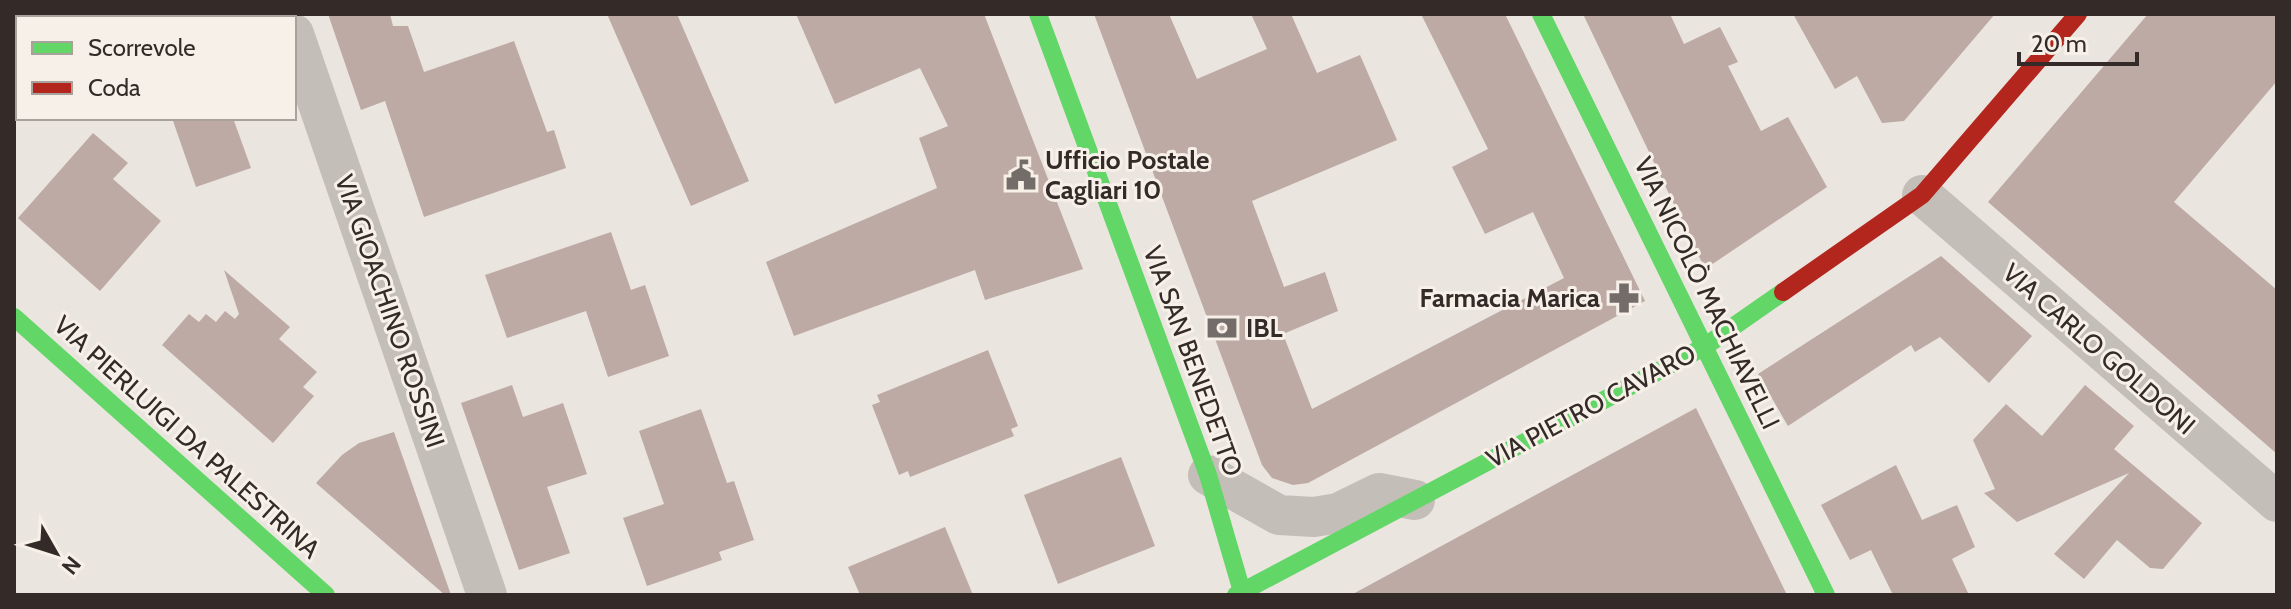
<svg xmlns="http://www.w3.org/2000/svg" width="2291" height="609" font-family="Cabin,sans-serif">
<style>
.building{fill:#bdaaa4}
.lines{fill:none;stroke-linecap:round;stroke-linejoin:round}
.street{stroke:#c4beb9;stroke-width:40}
.fast{stroke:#63d668;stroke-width:18}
.jam{stroke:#b3261e;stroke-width:18}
.labels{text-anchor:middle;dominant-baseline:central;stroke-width:6;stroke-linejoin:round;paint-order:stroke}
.poi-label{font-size:26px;font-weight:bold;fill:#342b28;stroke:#f7f0e8;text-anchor:start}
.street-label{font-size:26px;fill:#342b28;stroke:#f7f0e8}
</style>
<rect width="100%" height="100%" fill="#ebe5e0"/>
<g class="building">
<polygon points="328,14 390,14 393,26 408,26 424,72 514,41 547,132 554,130 566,168 424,217 385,101 361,110"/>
<polygon points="607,14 677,14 749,181 691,206"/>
<polygon points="796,14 984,14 1083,269 985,300 975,270 794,336 766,262 937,188 919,138 948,126 920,68 835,104"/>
<polygon points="1094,14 1169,14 1197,79 1267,49 1251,14 1291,14 1317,73 1360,55 1397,140 1252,201 1284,287 1325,272 1338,311 1283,334 1312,409 1564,278 1533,212 1485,234 1452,167 1488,149 1421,14 1505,14 1645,301 1308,483 1293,485 1272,478 1262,465"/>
<polygon points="1583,14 1670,14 1684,44 1720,27 1738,62 1728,66 1761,131 1788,117 1827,187 1705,269"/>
<polygon points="1793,14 1995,14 1904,121 1882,123 1857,76 1835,89"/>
<polygon points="2148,14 2277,14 2277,81 2174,202 2277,290 2277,454 1988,202"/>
<polygon points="172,118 233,118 251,168 196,187"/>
<polygon points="93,133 128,163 113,179 161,221 100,291 18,218"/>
<polygon points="611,232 631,290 645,285 669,356 608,377 586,311 507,338 485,275"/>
<polygon points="1941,256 2032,336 1989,383 1940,337 1915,352 1911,345 1788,426 1758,374"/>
<polygon points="224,270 290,327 279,339 317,372 303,387 314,396 273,443 162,345 189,314 199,322 206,314 216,322 225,311 235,319 239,314"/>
<polygon points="988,350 1018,426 1011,429 1014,436 910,477 908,471 899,475 872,405 880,402 877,395"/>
<polygon points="512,385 523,417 563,403 587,474 547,487 570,553 519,570 461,403"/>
<polygon points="2085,385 2134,426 2114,449 2202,523 2163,569 2150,568 2117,540 2084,579 2054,554 2129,473 2017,522 1984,493 1995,489 1973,440 2006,404 2042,436"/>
<polygon points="1696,408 1787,595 1351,595"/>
<polygon points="701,409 727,483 734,481 754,540 719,552 722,560 647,586 623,518 664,504 639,431"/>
<polygon points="394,432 451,595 445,595 316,483 342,455 359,443"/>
<polygon points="1121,457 1155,546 1058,584 1024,495"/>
<polygon points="1896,465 1922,520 1957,505 1975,547 1952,559 1969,595 1893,595 1871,550 1850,560 1821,505"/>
<polygon points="945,527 973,595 860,595 848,567"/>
</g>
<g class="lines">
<g class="street">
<polyline points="294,34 487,595"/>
<polyline points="1922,195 2277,502"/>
<polyline points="1208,475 1279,515 1314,517 1338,513 1379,493 1415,500"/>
</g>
<g class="fast">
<polyline points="1038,14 1208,475 1243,595"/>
<polyline points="1541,14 1826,595"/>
<polyline points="14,317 326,595"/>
<polyline points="1236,595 1704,347 1783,292"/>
</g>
<polyline class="jam" points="1783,292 1922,195 2078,14"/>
</g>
<defs>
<g id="civic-bare" transform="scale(2.4)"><path d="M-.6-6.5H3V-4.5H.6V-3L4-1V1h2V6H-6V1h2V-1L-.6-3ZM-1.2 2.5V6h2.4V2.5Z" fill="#746c68" stroke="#f7f0e8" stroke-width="2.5" paint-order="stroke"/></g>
<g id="pharmacy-bare" transform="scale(2.4)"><path d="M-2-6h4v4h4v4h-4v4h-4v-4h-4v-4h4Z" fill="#746c68" stroke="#f7f0e8" stroke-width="2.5" paint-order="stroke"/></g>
<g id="bank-bare" transform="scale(2.4)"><path d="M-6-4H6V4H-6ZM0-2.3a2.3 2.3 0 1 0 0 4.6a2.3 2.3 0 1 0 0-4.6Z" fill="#746c68" stroke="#f7f0e8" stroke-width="2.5" paint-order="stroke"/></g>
</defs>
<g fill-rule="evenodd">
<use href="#civic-bare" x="1021" y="175"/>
<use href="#pharmacy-bare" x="1624" y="298"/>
<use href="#bank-bare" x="1222" y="328"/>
</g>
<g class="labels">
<g class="poi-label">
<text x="1045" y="160">Ufficio Postale<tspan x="1045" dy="30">Cagliari 10</tspan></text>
<text x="1600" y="298" text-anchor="end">Farmacia Marica</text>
<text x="1246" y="328">IBL</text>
</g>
<g class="street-label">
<text transform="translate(1707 293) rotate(64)">VIA NICOLÒ MACHIAVELLI</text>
<text transform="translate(390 311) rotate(71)">VIA GIOACHINO ROSSINI</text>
<text transform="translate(2099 349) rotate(41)">VIA CARLO GOLDONI</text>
<text transform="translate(1193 361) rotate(70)">VIA SAN BENEDETTO</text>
<text transform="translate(1591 406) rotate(-28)">VIA PIETRO CAVARO</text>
<text transform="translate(187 437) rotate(42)">VIA PIERLUIGI DA PALESTRINA</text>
</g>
</g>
<rect width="2291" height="609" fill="none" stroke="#342b28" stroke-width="32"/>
<rect x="16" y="16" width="280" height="104" fill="#f7f0e8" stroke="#a9a19b" stroke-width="2"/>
<rect x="32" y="42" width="40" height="12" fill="#63d668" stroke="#a9a19b" stroke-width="2"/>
<text x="88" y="56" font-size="24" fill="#342b28">Scorrevole</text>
<rect x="32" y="82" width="40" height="12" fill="#b3261e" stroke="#a9a19b" stroke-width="2"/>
<text x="88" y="96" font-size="24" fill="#342b28">Coda</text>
<g transform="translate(56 553) rotate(129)" stroke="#f7f0e8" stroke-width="6" paint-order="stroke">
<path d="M0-6L14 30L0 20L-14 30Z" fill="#342b28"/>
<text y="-12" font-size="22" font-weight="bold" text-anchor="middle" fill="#342b28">N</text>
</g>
<path d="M2019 52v12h118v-12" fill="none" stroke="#342b28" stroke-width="4"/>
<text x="2031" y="52" font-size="24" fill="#342b28" stroke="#f7f0e8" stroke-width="6" paint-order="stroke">20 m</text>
</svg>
